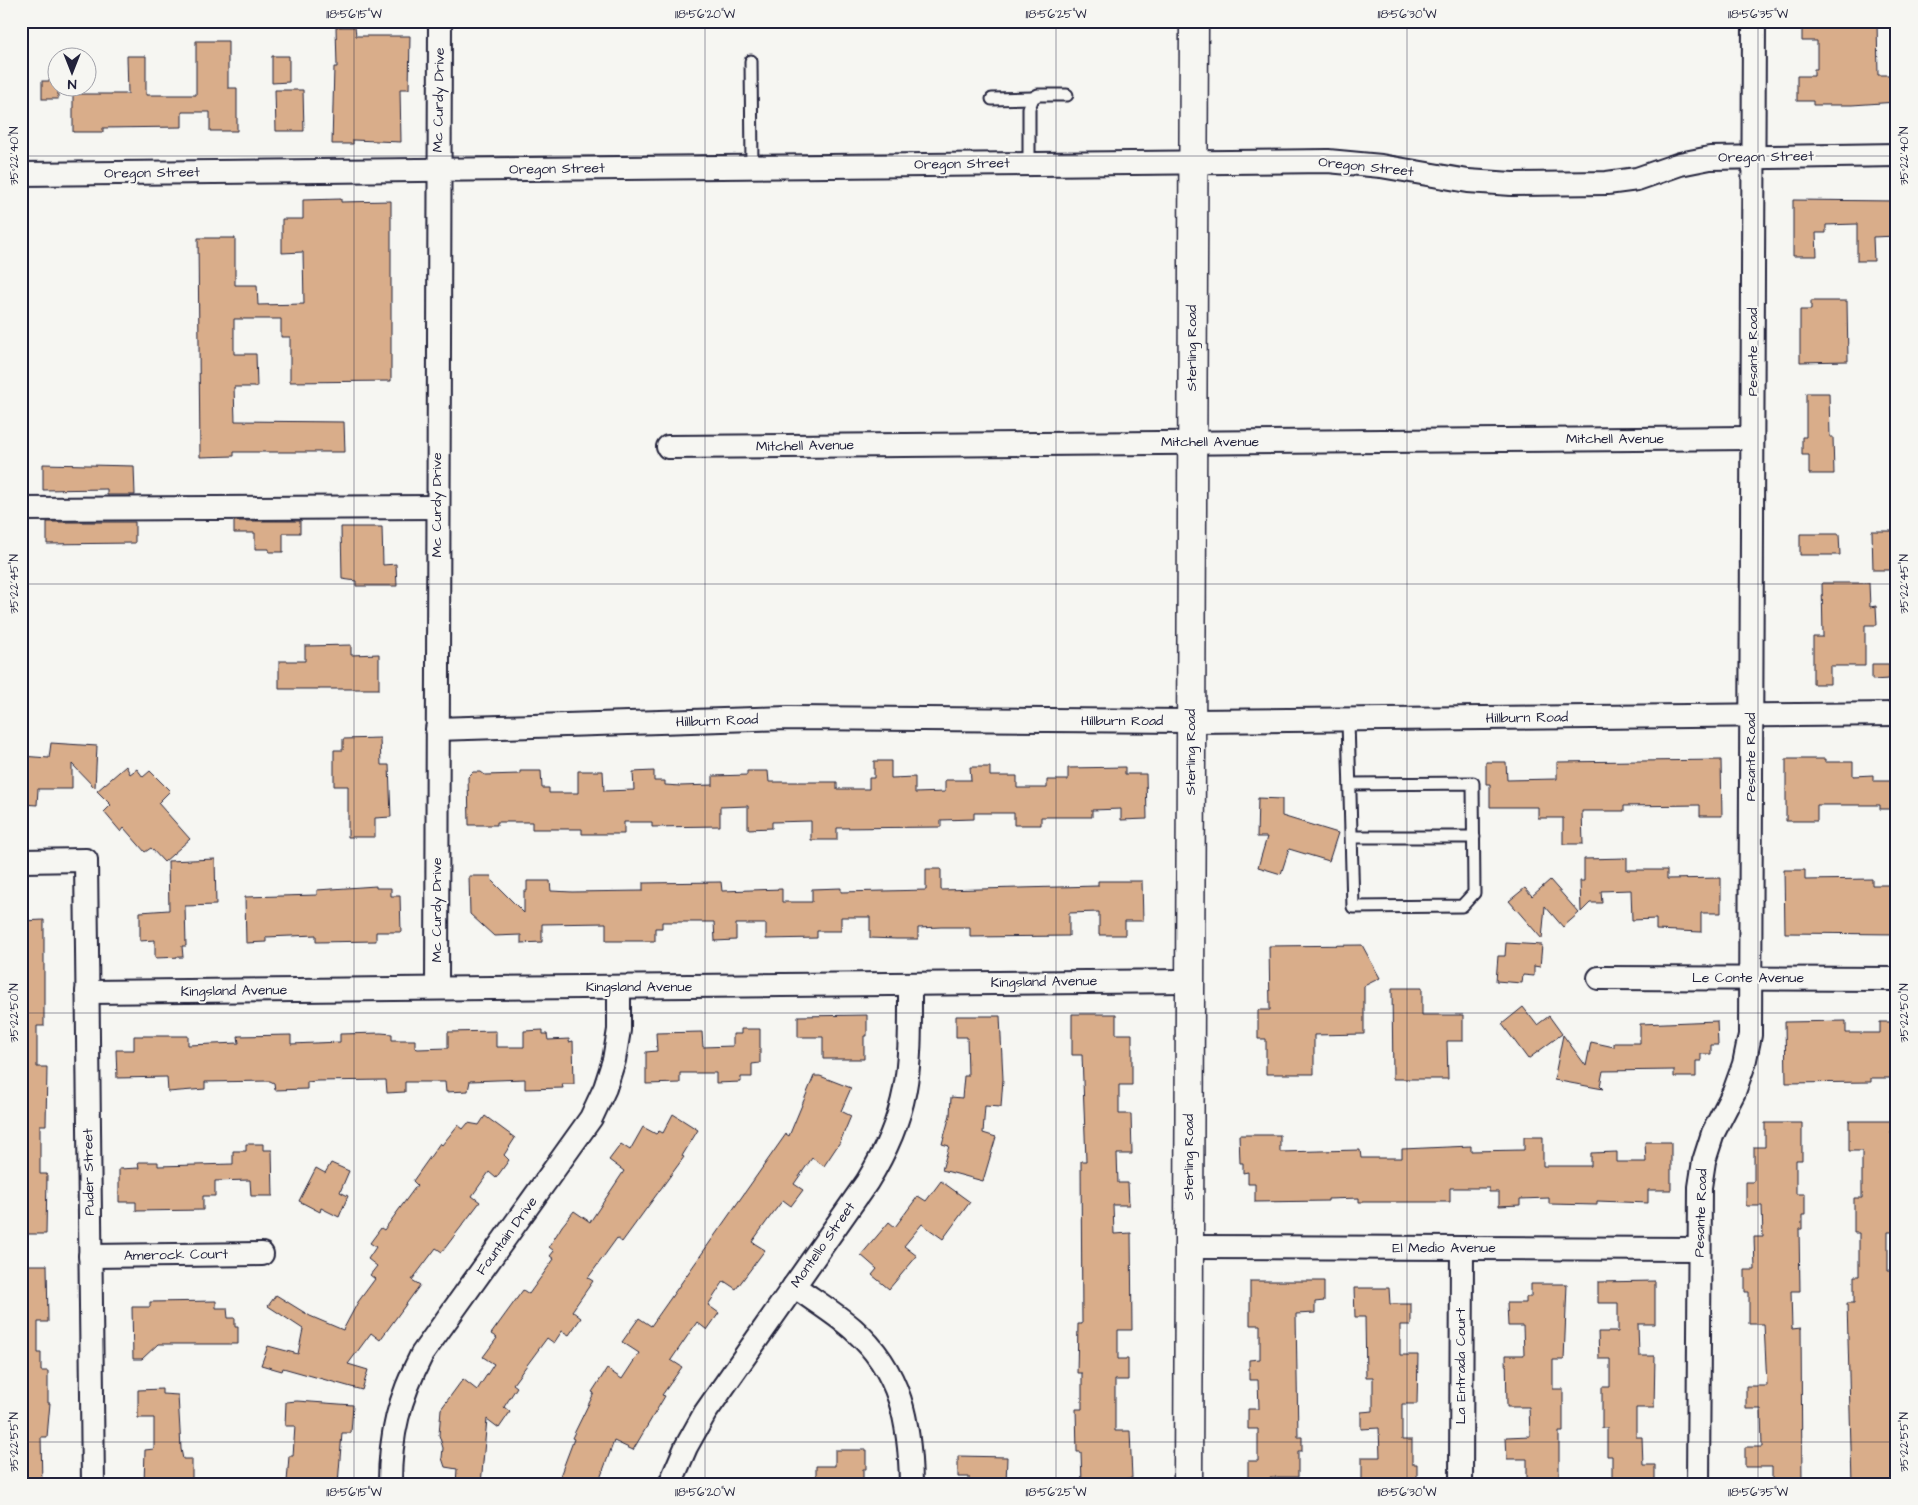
<svg xmlns="http://www.w3.org/2000/svg" width="1918" height="1505" font-family="'Architects Daughter',sans-serif">
<style>
.building{fill:#d9ad8a;stroke:#22223b}
.lines{fill:none;stroke-linecap:round;stroke-linejoin:round}
.service-casing{stroke:#22223b;stroke-width:15}
.minor-casing{stroke:#22223b;stroke-width:26}
.tertiary-casing{stroke:#22223b;stroke-width:31}
.service{stroke:#f6f6f2;stroke-width:11}
.minor{stroke:#f6f6f2;stroke-width:22}
.tertiary{stroke:#f6f6f2;stroke-width:28}
.ticks{fill:none;stroke:#22223b;stroke-width:1;stroke-opacity:0.45}
.labels{text-anchor:middle;dominant-baseline:central;stroke-width:4;stroke-linejoin:round;paint-order:stroke}
.street-label{font-size:14px;fill:#22223b;stroke:#f6f6f2}
.neatline{fill:none;stroke:#22223b;stroke-width:2}
.ticks-label{font-size:12px;text-anchor:middle;fill:#22223b}
</style>
<rect width="100%" height="100%" fill="#f6f6f2"/>
<filter id="ink" filterUnits="userSpaceOnUse"><feTurbulence type="fractalNoise" baseFrequency=".02" numOctaves="2"/><feDisplacementMap in="SourceGraphic" scale="10" xChannelSelector="R" yChannelSelector="G"/><feConvolveMatrix kernelMatrix="1 2 1 2 8 2 1 2 1" color-interpolation-filters="sRGB"/></filter>
<g filter="url(#ink)">
<g class="building">
<polygon points="1807,21 1877,21 1878,75 1897,75 1897,102 1852,105 1813,105 1813,101 1797,101 1797,76 1814,76 1814,69 1817,69 1817,41 1802,41 1802,23"/>
<polygon points="336,27 355,27 356,36 410,36 409,89 400,89 401,142 353,140 353,144 332,144 334,67 337,67"/>
<polygon points="196,41 228,41 228,88 237,88 237,131 210,131 210,112 182,112 182,127 103,128 103,132 73,132 73,94 128,94 127,56 146,56 146,95 196,95"/>
<polygon points="272,56 289,56 289,82 272,83"/>
<rect x="42" y="81" width="16" height="18"/>
<polygon points="275,90 303,90 304,131 276,131"/>
<polygon points="341,199 341,202 391,201 391,381 290,382 290,337 281,337 281,319 234,319 234,354 256,354 257,387 234,387 235,421 344,422 345,452 234,452 234,456 200,457 198,238 235,238 235,285 257,285 258,305 304,304 303,252 282,253 282,219 303,219 303,200"/>
<polygon points="1793,200 1897,201 1897,236 1873,237 1874,261 1857,261 1857,224 1826,225 1826,233 1816,233 1817,256 1793,256"/>
<polygon points="1811,301 1847,301 1848,361 1800,362 1800,310 1811,310"/>
<polygon points="1806,393 1829,393 1830,437 1833,437 1834,474 1809,474 1809,455 1802,455 1802,437 1806,437"/>
<polygon points="43,464 134,466 135,495 107,495 107,489 43,490"/>
<polygon points="234,521 300,521 300,533 283,533 283,552 269,552 269,549 255,549 255,533 234,533"/>
<polygon points="47,522 135,522 135,543 47,544"/>
<polygon points="341,527 382,527 383,565 396,564 397,586 356,586 356,581 342,579"/>
<polygon points="1872,531 1897,531 1897,570 1873,570"/>
<polygon points="1800,534 1839,534 1840,555 1800,555"/>
<polygon points="1822,583 1869,583 1870,607 1876,606 1877,625 1865,625 1865,666 1830,666 1830,684 1813,684 1813,637 1823,637"/>
<polygon points="351,645 351,655 379,654 379,689 279,689 279,661 305,661 305,646"/>
<polygon points="1872,664 1889,664 1889,679 1872,680"/>
<polygon points="380,738 381,765 389,765 391,817 375,818 375,837 348,837 348,786 334,786 334,750 343,750 343,739"/>
<polygon points="51,743 97,746 95,788 72,764 72,789 38,789 37,805 21,804 21,756 49,758"/>
<polygon points="1786,759 1825,759 1825,762 1853,762 1853,776 1873,775 1873,781 1897,781 1897,809 1880,809 1880,805 1817,805 1817,821 1786,821"/>
<polygon points="1721,760 1722,816 1700,816 1700,805 1624,806 1624,811 1582,811 1583,844 1563,844 1563,818 1538,818 1538,807 1490,807 1490,784 1486,784 1486,762 1506,762 1507,780 1557,779 1557,762"/>
<polygon points="874,761 891,761 891,778 915,777 915,793 945,792 945,780 971,780 970,767 990,767 990,776 1017,776 1017,788 1047,788 1047,780 1068,780 1068,768 1125,767 1125,774 1146,774 1147,819 1121,820 1121,809 1092,810 1092,817 1041,817 1041,825 1014,825 1014,813 974,813 974,819 941,820 941,827 837,828 837,840 811,840 811,821 772,822 772,828 748,829 748,806 720,807 720,826 652,827 652,822 624,822 624,834 582,834 582,829 532,829 532,822 497,822 497,825 469,825 468,777 473,772 481,772 485,775 520,774 520,771 541,771 542,788 549,788 549,793 578,793 578,771 603,771 604,791 634,790 633,772 654,771 654,781 665,781 665,785 680,786 713,785 713,776 747,775 747,771 768,771 769,782 837,782 837,789 869,789 869,778 874,778"/>
<polygon points="126,766 130,774 137,769 143,777 150,771 170,791 158,803 190,839 164,862 151,848 145,852 124,828 121,832 104,812 111,805 97,791"/>
<polygon points="1258,798 1282,799 1282,816 1338,833 1329,861 1289,849 1281,874 1258,867 1267,837 1257,837"/>
<polygon points="1627,858 1627,870 1667,870 1667,879 1721,878 1721,913 1701,913 1701,932 1656,930 1656,919 1632,920 1631,890 1601,891 1602,903 1590,903 1581,912 1580,881 1584,881 1584,859"/>
<polygon points="215,859 216,905 185,906 186,946 182,946 183,957 155,958 155,940 140,941 140,912 169,910 168,861"/>
<polygon points="926,869 941,869 941,890 1098,886 1098,881 1142,881 1143,921 1125,921 1125,935 1099,935 1099,912 1069,913 1069,936 970,937 970,927 941,927 918,928 918,939 896,939 870,938 870,917 841,917 841,931 817,931 817,938 766,939 766,924 736,924 736,940 715,941 714,922 662,922 662,928 655,928 655,941 606,941 606,923 542,924 542,942 521,943 521,935 494,936 470,914 469,876 491,876 492,881 524,913 524,891 527,891 527,881 550,881 551,891 572,892 643,891 643,883 721,882 722,891 782,889 782,902 812,902 812,889 841,888 841,892 926,890"/>
<polygon points="1784,870 1805,870 1805,880 1872,879 1872,885 1897,885 1897,934 1785,933"/>
<polygon points="1550,880 1579,913 1563,927 1545,906 1542,939 1509,901 1525,888 1532,896"/>
<polygon points="376,886 376,888 391,888 391,896 400,896 401,932 376,932 376,941 316,942 316,935 266,937 266,942 246,943 245,897 317,895 317,890"/>
<polygon points="44,920 44,1026 37,1026 37,1067 47,1067 46,1125 40,1125 40,1174 47,1174 46,1234 21,1234 21,921"/>
<polygon points="1506,943 1542,945 1540,967 1534,966 1534,976 1523,975 1522,983 1496,981 1498,956 1505,956"/>
<polygon points="1362,945 1380,978 1364,986 1364,1034 1314,1035 1314,1074 1266,1074 1266,1039 1258,1039 1258,1010 1270,1010 1269,946"/>
<polygon points="1392,988 1422,988 1422,1015 1463,1015 1463,1041 1447,1041 1448,1079 1393,1079"/>
<polygon points="1523,1007 1537,1025 1549,1016 1562,1034 1528,1059 1502,1024"/>
<polygon points="1072,1014 1116,1014 1116,1034 1132,1034 1132,1085 1119,1085 1119,1114 1131,1114 1132,1154 1117,1154 1118,1183 1128,1183 1129,1205 1113,1205 1114,1234 1131,1233 1132,1330 1118,1330 1118,1359 1128,1359 1128,1380 1115,1380 1115,1431 1130,1431 1132,1478 1121,1479 1121,1484 1082,1484 1081,1452 1077,1452 1076,1409 1082,1409 1082,1373 1077,1373 1078,1324 1082,1324 1081,1161 1086,1161 1082,1055 1072,1055"/>
<polygon points="867,1015 867,1036 864,1036 864,1059 823,1059 823,1037 798,1037 798,1016"/>
<polygon points="956,1016 1000,1016 1003,1079 1001,1107 985,1106 983,1133 996,1137 983,1181 942,1170 949,1146 942,1144 950,1115 951,1097 962,1098 964,1076 968,1076 967,1037 956,1037"/>
<polygon points="1717,1021 1718,1045 1711,1045 1711,1054 1701,1054 1701,1061 1696,1061 1696,1077 1674,1077 1674,1070 1603,1071 1600,1086 1603,1089 1554,1080 1563,1035 1586,1066 1591,1042 1614,1047 1614,1043 1640,1043 1640,1024"/>
<polygon points="1846,1021 1846,1033 1880,1033 1880,1022 1897,1022 1897,1078 1871,1078 1871,1082 1786,1083 1785,1022"/>
<polygon points="741,1029 760,1029 760,1063 752,1064 752,1077 741,1077 741,1082 716,1083 716,1073 680,1073 680,1083 646,1084 646,1052 657,1051 656,1033 702,1032 703,1047 733,1046 733,1034 741,1034"/>
<polygon points="543,1030 543,1034 547,1034 548,1040 569,1039 569,1042 573,1041 574,1084 562,1084 563,1088 525,1089 525,1079 470,1081 468,1091 446,1092 445,1082 405,1082 405,1092 387,1093 386,1080 316,1081 307,1082 307,1089 275,1090 274,1083 270,1081 205,1082 205,1089 168,1092 167,1077 117,1078 116,1050 134,1050 134,1036 188,1036 188,1045 239,1043 238,1036 291,1035 291,1044 340,1042 340,1034 381,1033 392,1034 392,1040 415,1040 415,1048 418,1049 448,1048 448,1032 496,1031 496,1047 524,1047 524,1031"/>
<polygon points="814,1076 820,1076 851,1088 841,1111 851,1116 840,1142 824,1166 812,1158 794,1184 803,1190 791,1206 783,1200 770,1217 752,1242 765,1250 736,1289 724,1281 708,1305 719,1313 707,1330 697,1322 671,1360 682,1367 662,1395 665,1396 633,1450 614,1441 598,1484 557,1484 574,1439 572,1438 594,1393 592,1392 607,1369 622,1379 639,1353 622,1342 639,1318 651,1326 786,1134 789,1136"/>
<polygon points="673,1114 698,1130 682,1156 684,1157 622,1242 617,1238 588,1278 593,1281 572,1311 581,1318 569,1335 562,1331 554,1343 547,1338 513,1384 517,1387 504,1407 510,1412 499,1428 487,1419 481,1484 456,1484 457,1469 445,1467 442,1458 443,1448 439,1435 441,1409 463,1379 477,1390 494,1364 483,1357 497,1338 491,1334 523,1290 529,1294 554,1259 550,1256 554,1251 549,1247 562,1226 574,1211 590,1222 624,1171 609,1160 621,1144 630,1150 643,1127 656,1134 659,1131 663,1133"/>
<polygon points="485,1116 515,1138 504,1155 509,1160 496,1178 489,1172 472,1196 480,1202 442,1252 436,1248 412,1280 420,1285 380,1340 371,1333 348,1364 368,1370 362,1390 283,1368 282,1371 261,1365 268,1346 298,1354 303,1329 268,1306 276,1295 310,1316 343,1330 358,1302 375,1279 370,1275 377,1266 368,1259 376,1247 370,1243 381,1228 384,1230 417,1185 413,1181 440,1143 442,1145 458,1125 463,1129 468,1123 479,1125"/>
<polygon points="1849,1121 1891,1121 1891,1133 1896,1133 1897,1169 1893,1169 1894,1212 1897,1212 1897,1232 1888,1232 1888,1271 1897,1271 1897,1332 1893,1332 1893,1360 1897,1360 1897,1410 1893,1410 1893,1452 1897,1452 1897,1472 1892,1472 1892,1484 1852,1484 1847,1303 1854,1303 1854,1276 1859,1276 1859,1233 1854,1233 1854,1198 1862,1198 1862,1151 1849,1151"/>
<polygon points="1765,1123 1802,1123 1802,1160 1796,1160 1796,1194 1805,1194 1805,1215 1802,1215 1802,1229 1799,1229 1800,1291 1791,1291 1792,1329 1801,1328 1802,1484 1772,1484 1772,1467 1745,1467 1745,1447 1762,1447 1761,1409 1746,1409 1746,1386 1767,1386 1764,1324 1749,1324 1749,1292 1745,1292 1745,1270 1755,1270 1754,1237 1763,1237 1762,1206 1746,1206 1746,1182 1754,1182 1754,1147 1765,1147"/>
<polygon points="1239,1135 1280,1135 1280,1152 1360,1150 1361,1158 1402,1158 1402,1149 1471,1146 1471,1151 1524,1150 1524,1137 1543,1137 1543,1166 1591,1166 1591,1153 1617,1152 1617,1162 1646,1162 1645,1142 1671,1142 1671,1190 1648,1190 1648,1203 1597,1201 1597,1205 1549,1204 1549,1198 1520,1199 1520,1205 1499,1206 1499,1192 1489,1192 1489,1188 1450,1188 1450,1202 1359,1202 1359,1198 1328,1199 1328,1201 1255,1202 1255,1184 1248,1184 1248,1172 1243,1173 1243,1163 1240,1163"/>
<polygon points="246,1144 263,1144 263,1150 272,1150 273,1196 251,1196 250,1180 215,1181 215,1196 203,1196 203,1210 136,1211 136,1202 119,1202 119,1169 139,1168 138,1162 158,1162 158,1166 233,1164 233,1151 246,1151"/>
<polygon points="331,1163 349,1171 340,1192 348,1196 339,1217 321,1208 320,1212 299,1201 316,1168 325,1173"/>
<polygon points="941,1181 970,1202 943,1239 922,1224 904,1246 917,1256 889,1289 872,1275 877,1269 861,1255 889,1222 895,1227 918,1196 926,1201"/>
<polygon points="21,1265 47,1265 48,1322 38,1322 38,1353 41,1353 41,1371 48,1371 48,1403 50,1403 47,1437 41,1437 42,1484 21,1484"/>
<polygon points="1250,1281 1324,1281 1324,1301 1315,1302 1315,1313 1296,1314 1298,1437 1302,1437 1302,1451 1298,1451 1298,1477 1270,1477 1271,1482 1248,1482 1248,1461 1258,1461 1258,1429 1248,1429 1248,1409 1259,1409 1258,1380 1249,1380 1249,1360 1260,1359 1260,1325 1250,1325"/>
<polygon points="1655,1281 1655,1324 1638,1324 1639,1356 1655,1356 1654,1408 1636,1408 1636,1437 1642,1437 1643,1465 1655,1465 1655,1484 1612,1481 1612,1456 1607,1456 1607,1428 1602,1428 1602,1387 1610,1387 1610,1359 1599,1359 1598,1332 1618,1332 1618,1303 1598,1303 1598,1282"/>
<polygon points="1531,1284 1567,1284 1564,1360 1553,1360 1553,1389 1563,1389 1563,1432 1559,1432 1559,1484 1527,1484 1527,1459 1507,1459 1506,1437 1530,1436 1529,1407 1507,1407 1506,1355 1524,1355 1523,1326 1508,1326 1507,1303 1526,1303 1526,1297 1531,1297"/>
<polygon points="1354,1288 1389,1288 1390,1304 1411,1304 1411,1325 1400,1325 1400,1355 1418,1355 1417,1404 1402,1404 1402,1440 1412,1440 1412,1464 1417,1464 1417,1484 1362,1484 1362,1457 1380,1457 1379,1428 1361,1429 1361,1412 1373,1411 1373,1377 1366,1377 1365,1317 1355,1317"/>
<polygon points="216,1301 216,1308 227,1308 228,1318 235,1318 235,1327 238,1327 238,1344 158,1344 142,1359 133,1359 132,1307 150,1307 150,1302"/>
<polygon points="162,1389 162,1394 178,1395 181,1449 183,1459 192,1459 192,1484 144,1484 145,1450 154,1449 154,1418 138,1418 138,1390"/>
<polygon points="297,1401 353,1405 351,1433 342,1433 338,1484 287,1482 289,1456 293,1456 295,1426 285,1426 286,1402"/>
<polygon points="835,1450 866,1450 866,1469 863,1469 863,1484 816,1484 816,1466 835,1466"/>
<polygon points="958,1456 1007,1457 1006,1484 969,1484 969,1477 958,1477"/>
</g>
<g class="lines">
<g class="service-casing">
<g id="service">
<polyline points="751,61 752,167"/>
<polyline points="992,99 1033,98"/>
<polyline points="1029,164 1029,108 1033,98 1038,95 1067,95"/>
<polyline points="1348,720 1353,907 1462,906 1474,893 1473,783 1351,784"/>
<polyline points="1352,837 1474,837"/>
</g>
</g>
<g class="minor-casing">
<g id="minor">
<polyline points="21,174 1328,161 1381,166 1468,181 1512,184 1607,183 1637,179 1680,164 1710,158 1897,155"/>
<polyline points="668,447 1752,438"/>
<polyline points="21,509 437,507"/>
<polyline points="437,729 788,718 1191,721 1897,714"/>
<polyline points="21,861 86,860 93,1484"/>
<polyline points="1599,978 1897,979"/>
<polyline points="437,988 440,21"/>
<polyline points="87,992 1190,981"/>
<polyline points="1189,1247 1699,1249"/>
<polyline points="90,1256 262,1254"/>
<path d="M 794,1286 C 813,1300 835,1313 853,1329 C 901,1371 910,1423 911,1484"/>
<path d="M 390,1484 C 390,1434 399,1399 422,1354 L 591,1118 L 605,1088 L 614,1060 L 619,1030 L 619,987"/>
<path d="M 670,1484 L 686,1447 L 705,1413 L 867,1182 C 912,1109 910,1067 910,984"/>
<polyline points="1461,1484 1462,1248"/>
<polyline points="1698,1484 1700,1187 1704,1161 1713,1133 1734,1092 1744,1064 1750,1035 1754,21"/>
</g>
</g>
<g class="tertiary-casing">
<polyline id="tertiary" points="1188,1484 1194,21"/>
</g>
<use href="#service" class="service"/>
<use href="#minor" class="minor"/>
<use href="#tertiary" class="tertiary"/>
</g>
</g>
<path class="ticks" d="M 354,21 L 354,1484M 705,21 L 705,1484M 1056,21 L 1056,1484M 1407,21 L 1407,1484M 1758,21 L 1758,1484M 21,156 L 1897,156M 21,584 L 1897,584M 21,1013 L 1897,1013M 21,1442 L 1897,1442"/>
<g class="labels">
<g class="street-label">
<text transform="translate(439 100) rotate(-89)">Mc Curdy Drive</text>
<text transform="translate(1766 157) rotate(-1)">Oregon Street</text>
<text transform="translate(962 164) rotate(-1)">Oregon Street</text>
<text transform="translate(1366 167) rotate(6)">Oregon Street</text>
<text transform="translate(557 169) rotate(-1)">Oregon Street</text>
<text transform="translate(152 173) rotate(-1)">Oregon Street</text>
<text transform="translate(1192 348) rotate(-90)">Sterling Road</text>
<text transform="translate(1753 352) rotate(-90)">Pesante Road</text>
<text x="1615" y="439">Mitchell Avenue</text>
<text x="1210" y="442">Mitchell Avenue</text>
<text transform="translate(805 446) rotate(-1)">Mitchell Avenue</text>
<text transform="translate(437 505) rotate(-90)">Mc Curdy Drive</text>
<text transform="translate(1527 718) rotate(-1)">Hillburn Road</text>
<text transform="translate(717 721) rotate(-2)">Hillburn Road</text>
<text x="1122" y="721">Hillburn Road</text>
<text transform="translate(1191 752) rotate(-90)">Sterling Road</text>
<text transform="translate(1751 757) rotate(-90)">Pesante Road</text>
<text transform="translate(437 910) rotate(-90)">Mc Curdy Drive</text>
<text x="1748" y="978">Le Conte Avenue</text>
<text transform="translate(1044 982) rotate(-1)">Kingsland Avenue</text>
<text x="639" y="987">Kingsland Avenue</text>
<text transform="translate(234 991) rotate(-1)">Kingsland Avenue</text>
<text transform="translate(1189 1157) rotate(-90)">Sterling Road</text>
<text transform="translate(89 1172) rotate(-91)">Puder Street</text>
<text transform="translate(1701 1213) rotate(-88)">Pesante Road</text>
<text transform="translate(507 1236) rotate(-54)">Fountain Drive</text>
<text transform="translate(823 1245) rotate(-55)">Montello Street</text>
<text x="1444" y="1248">El Medio Avenue</text>
<text transform="translate(176 1255) rotate(-1)">Amerock Court</text>
<text transform="translate(1461 1366) rotate(-90)">La Entrada Court</text>
</g>
</g>
<rect width="1918" height="1505" fill="none" stroke="#f6f6f2" stroke-width="55"/>
<g transform="translate(72 72) rotate(180)"><circle r="24" fill="#f6f6f2" stroke="#a1a1a9"/>
<path d="M0-4L9 19L0 12L-9 19Z" fill="#22223b"/>
<text y="-8" font-size="14" font-weight="bold" text-anchor="middle" fill="#22223b">N</text>
</g>
<rect x="28" y="28" width="1862" height="1450" class="neatline"/>
<g class="ticks-label">
<text x="354" y="18">118°56'15"W</text>
<text x="705" y="18">118°56'20"W</text>
<text x="1056" y="18">118°56'25"W</text>
<text x="1407" y="18">118°56'30"W</text>
<text x="1758" y="18">118°56'35"W</text>
<text transform="translate(1904 156) rotate(-90)" y="4">35°22'40"N</text>
<text transform="translate(14 156) rotate(-90)" y="4">35°22'40"N</text>
<text transform="translate(1904 584) rotate(-90)" y="4">35°22'45"N</text>
<text transform="translate(14 584) rotate(-90)" y="4">35°22'45"N</text>
<text transform="translate(1904 1013) rotate(-90)" y="4">35°22'50"N</text>
<text transform="translate(14 1013) rotate(-90)" y="4">35°22'50"N</text>
<text transform="translate(14 1442) rotate(-90)" y="4">35°22'55"N</text>
<text transform="translate(1904 1442) rotate(-90)" y="4">35°22'55"N</text>
<text x="354" y="1496">118°56'15"W</text>
<text x="705" y="1496">118°56'20"W</text>
<text x="1056" y="1496">118°56'25"W</text>
<text x="1407" y="1496">118°56'30"W</text>
<text x="1758" y="1496">118°56'35"W</text>
</g>
</svg>
